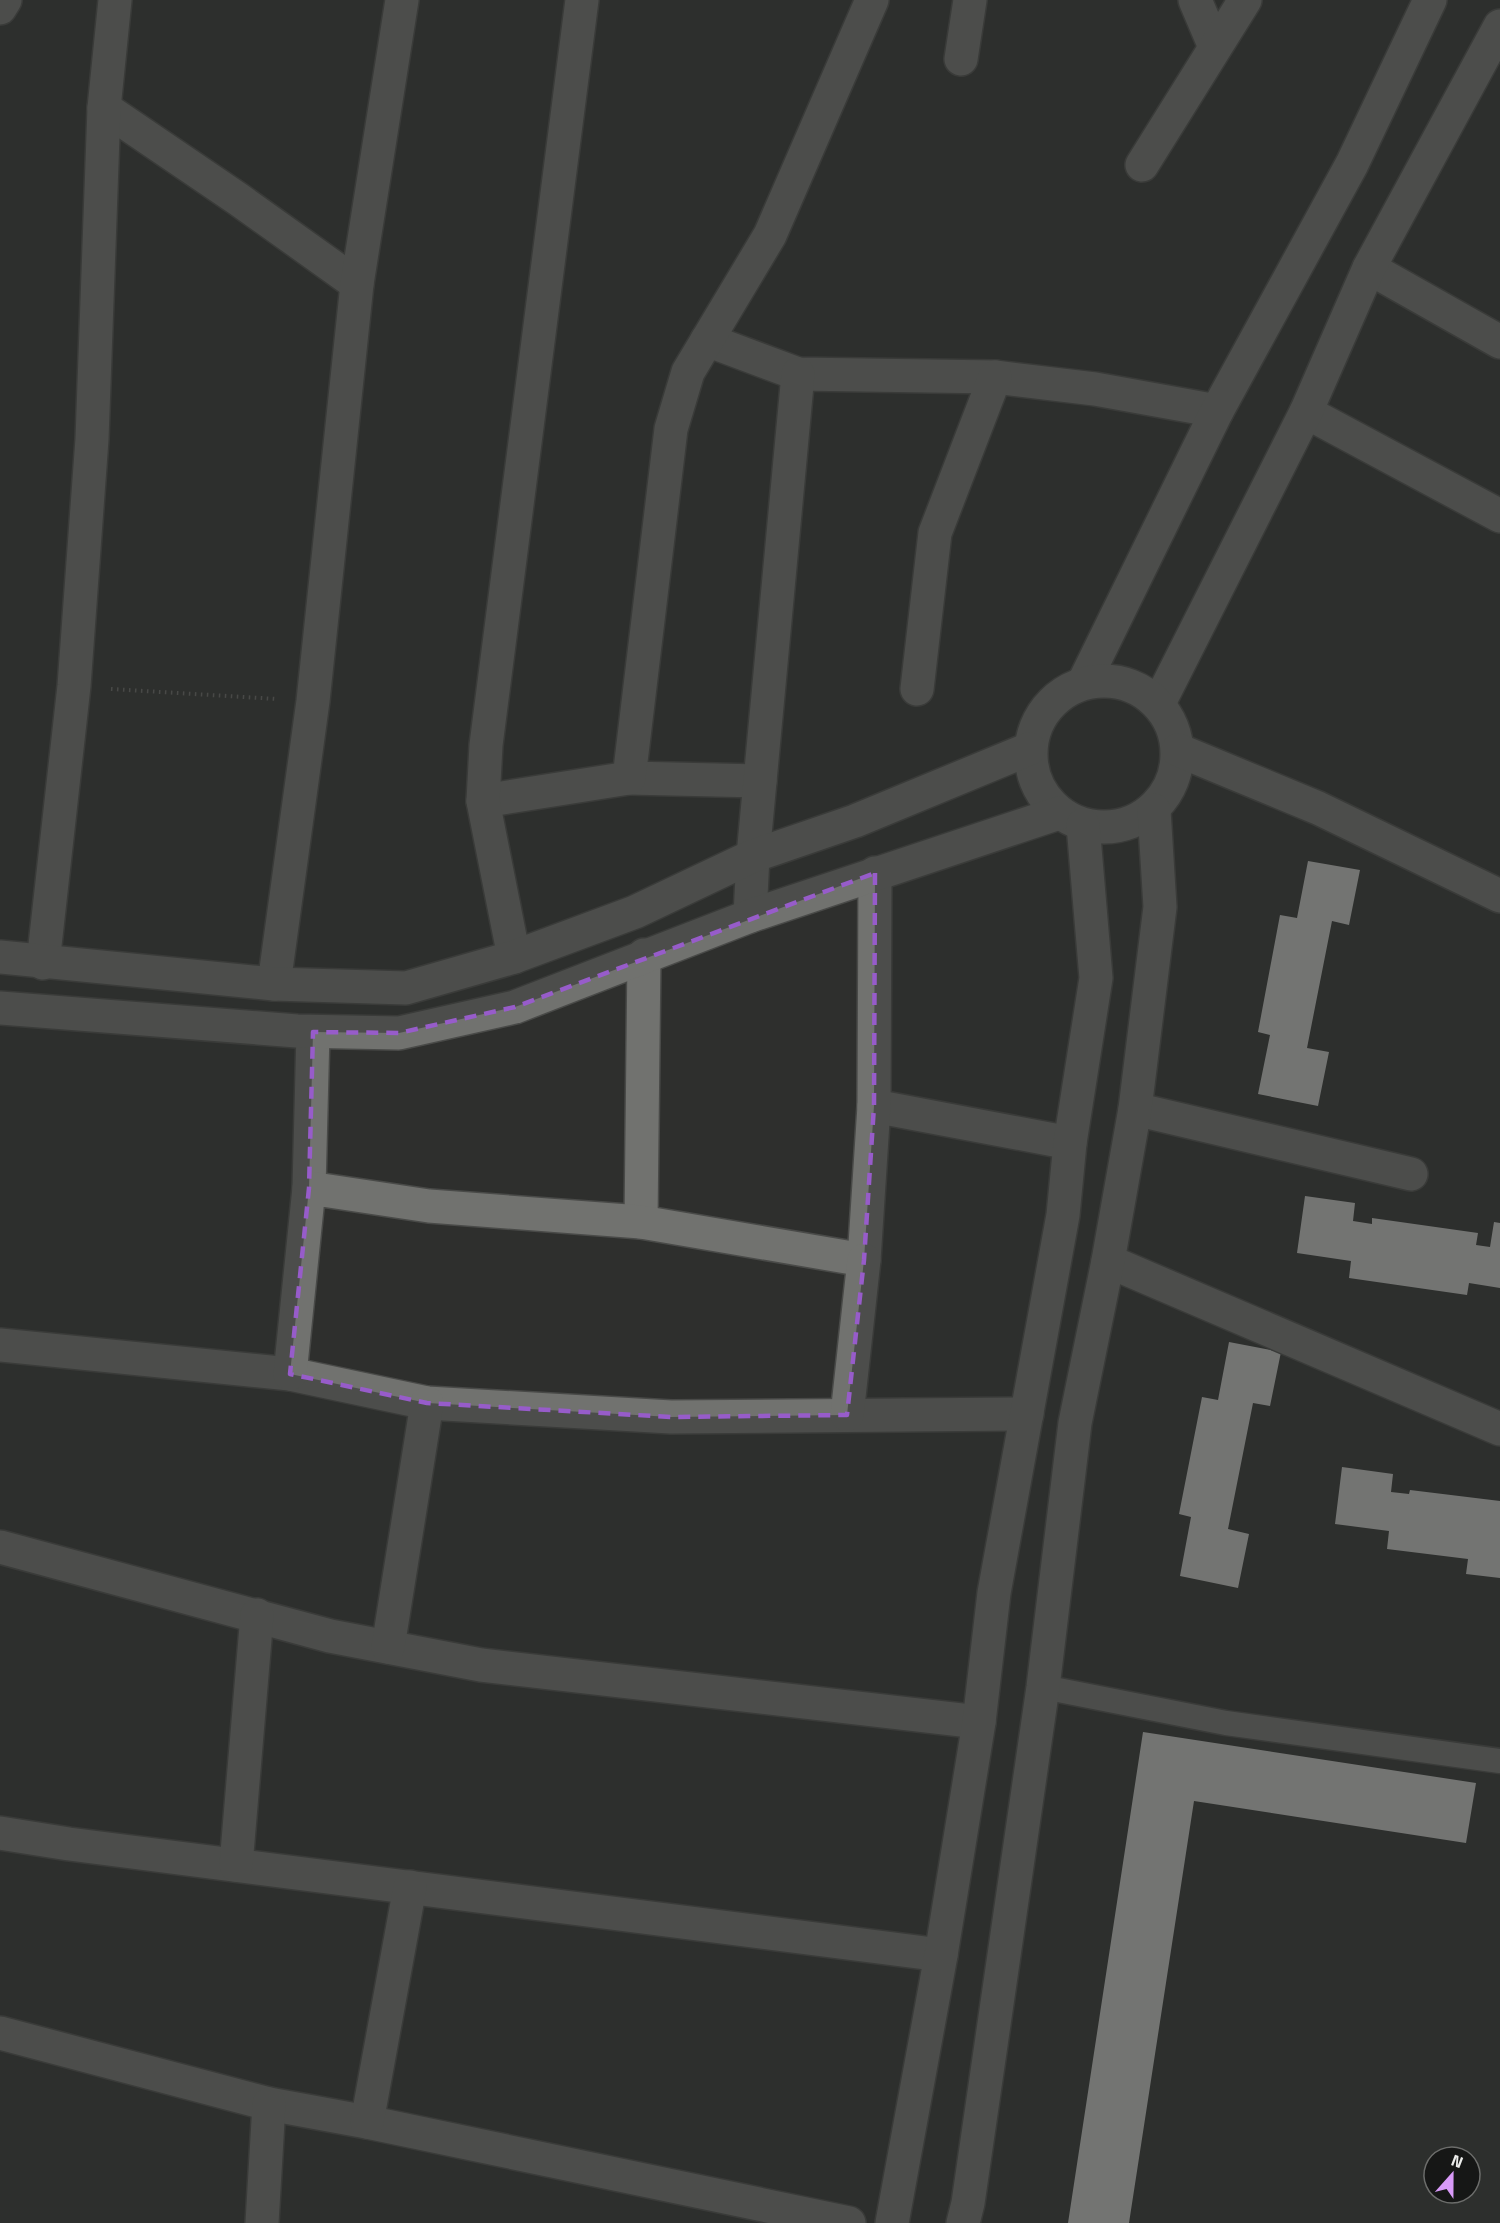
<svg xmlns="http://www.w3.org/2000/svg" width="1500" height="2223" font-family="'Titillium Web',sans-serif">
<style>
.building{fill:#c7c8c6}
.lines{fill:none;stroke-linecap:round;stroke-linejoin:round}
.service-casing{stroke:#494a48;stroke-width:27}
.minor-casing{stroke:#494a48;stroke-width:36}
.tertiary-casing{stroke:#494a48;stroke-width:36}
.path{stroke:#686967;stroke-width:4;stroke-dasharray:1.5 4.5;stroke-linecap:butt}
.service{stroke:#71726f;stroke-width:24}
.minor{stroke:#71726f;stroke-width:33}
.tertiary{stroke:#71726f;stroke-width:33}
.marked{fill:none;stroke:#975cca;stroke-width:4.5;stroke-dasharray:12 8;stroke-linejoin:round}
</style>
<rect width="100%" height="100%" fill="#2e2f2d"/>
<g class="building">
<polygon points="1308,861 1360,870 1349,925 1332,921 1307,1048 1329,1052 1318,1106 1258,1094 1270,1035 1258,1032 1280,915 1297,918"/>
<polygon points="1305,1196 1355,1203 1353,1221 1372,1224 1372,1218 1478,1233 1476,1245 1490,1247 1494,1222 1500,1223 1500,1288 1469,1283 1467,1295 1349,1278 1351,1261 1297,1253"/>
<polygon points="1229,1342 1281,1352 1270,1406 1253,1403 1228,1529 1249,1534 1238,1588 1180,1576 1191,1517 1179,1514 1202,1397 1218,1400"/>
<polygon points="1342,1467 1393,1474 1391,1492 1409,1494 1410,1490 1500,1501 1500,1578 1466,1574 1468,1559 1387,1549 1389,1531 1335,1524"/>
<polygon points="1143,1732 1476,1783 1466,1843 1194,1801 1129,2223 1068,2223"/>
</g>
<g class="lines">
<g class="service-casing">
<polyline id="service" points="1043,1687 1226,1723 1500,1761"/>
</g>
<g class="minor-casing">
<g id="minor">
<polyline points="1195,0 1215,47"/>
<polyline points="0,8 5,0"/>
<polyline points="961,59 970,0"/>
<polyline points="104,108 238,199 357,284"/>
<polyline points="1142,165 1245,0"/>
<polyline points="1369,268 1500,342"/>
<polyline points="707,340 798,374 995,377 1095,389 1217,411"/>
<polyline points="1306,412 1500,516"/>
<polyline points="1084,682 1217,411 1352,164 1430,0"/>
<polyline points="917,689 935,533 995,377"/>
<polyline points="1159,703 1306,412 1369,268 1500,26"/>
<polyline points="629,778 760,781"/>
<polyline points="483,801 629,778 671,429 688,372 770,235 872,0"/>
<polyline points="750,916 753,856 798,374"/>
<polyline points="514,957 483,801 486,745 582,0"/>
<polyline points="43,963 74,686 92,439 104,108 115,0"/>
<polyline points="274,984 313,701 357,284 402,0"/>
<polyline points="874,1106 1070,1143"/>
<polyline points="1135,1109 1411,1174"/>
<polyline points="309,1188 313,1032"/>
<polyline points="641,1222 644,955"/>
<polyline points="1108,1261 1500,1429"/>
<polyline points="0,1345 290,1374 427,1403 671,1417 1027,1414"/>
<polyline points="290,1374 309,1188 429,1206 641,1222 864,1260 874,1106 875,873"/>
<polyline points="847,1415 864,1260"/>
<polyline points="0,1547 330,1636 481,1665 979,1722"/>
<polyline points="388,1647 427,1403"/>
<polyline points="0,1833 69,1844 941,1955"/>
<polyline points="236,1865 257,1615"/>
<polyline points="0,2033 269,2104 367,2122 849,2223"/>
<polyline points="367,2122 410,1887"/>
<polyline points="262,2223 269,2104"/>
</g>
</g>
<g class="tertiary-casing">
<g id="tertiary">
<circle cx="1104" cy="754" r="73"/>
<polyline points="1178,750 1318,808 1500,896"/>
<polyline points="0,957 274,984 406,988 514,957 635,912 753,856 855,821 1029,749"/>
<polyline points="0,1008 297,1031 399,1033 515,1007 750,916 1059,813"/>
<polyline points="892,2223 941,1955 979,1722 994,1593 1063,1215 1070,1143 1096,978 1083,825"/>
<polyline points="963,2223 968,2203 1043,1687 1075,1423 1108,1261 1135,1109 1160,907 1154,810"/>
</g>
</g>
<polyline class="path" points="111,689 277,699"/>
<use href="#service" class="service"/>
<use href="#minor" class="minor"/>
<use href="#tertiary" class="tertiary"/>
</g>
<path d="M0 0H1500V2223H0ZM 875,873 L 874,1106 L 864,1260 L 847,1415 L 671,1417 L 427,1403 L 290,1374 L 309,1188 L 313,1032 L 399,1033 L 515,1007 Z" fill="#2e2f2d" fill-opacity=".55" fill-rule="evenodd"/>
<path class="marked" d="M 875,873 L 874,1106 L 864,1260 L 847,1415 L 671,1417 L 427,1403 L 290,1374 L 309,1188 L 313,1032 L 399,1033 L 515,1007 Z"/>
<g transform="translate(1452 2175) rotate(21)"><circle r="28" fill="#161716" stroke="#6c6d6b" stroke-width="1.5"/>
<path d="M0-4.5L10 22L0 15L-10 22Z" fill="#d89af8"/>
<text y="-9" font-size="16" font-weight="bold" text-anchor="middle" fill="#ecedeb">N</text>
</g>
</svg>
